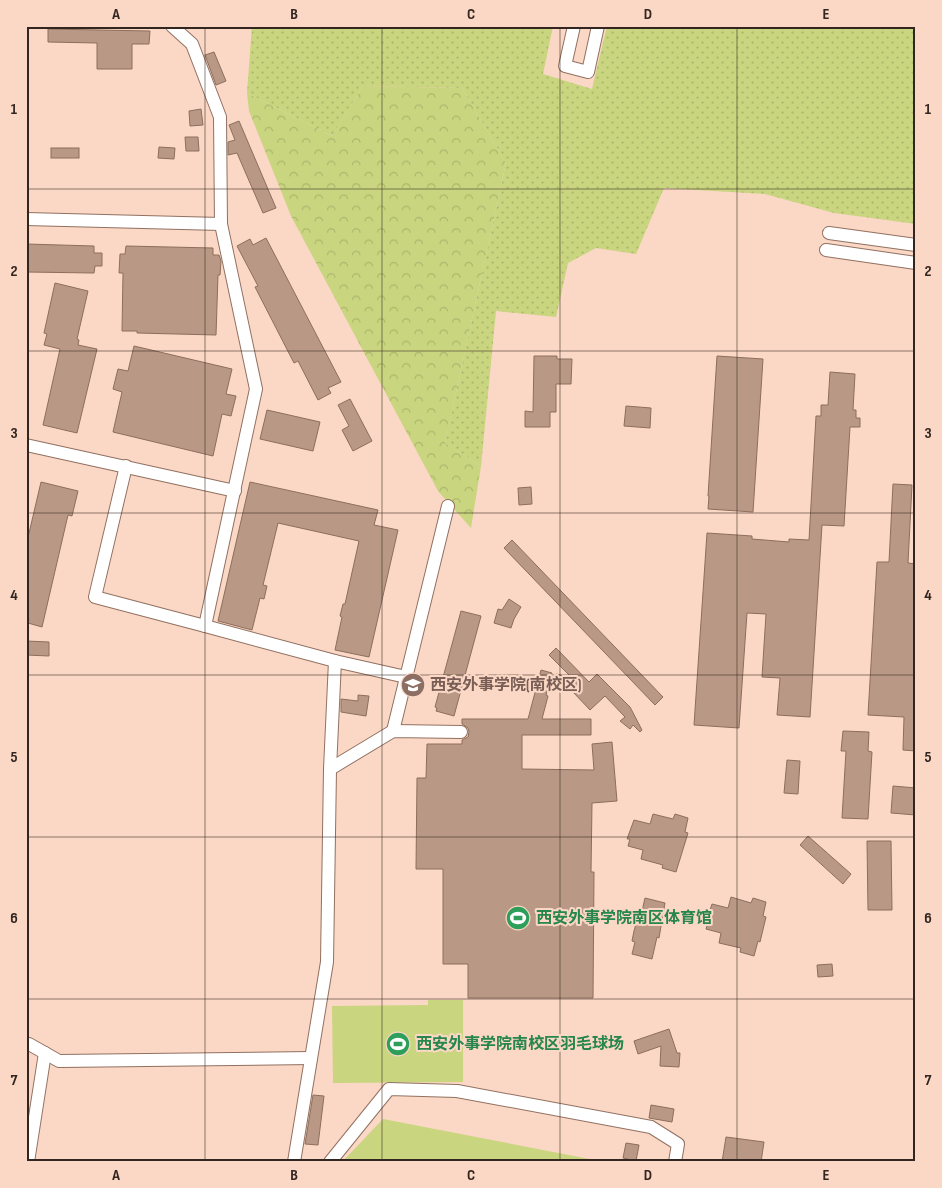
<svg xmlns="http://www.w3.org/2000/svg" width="942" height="1188" font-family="'Sofia Sans Condensed','Noto Sans SC',sans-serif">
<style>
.grass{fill:url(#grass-dots)}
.forest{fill:url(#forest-crowns)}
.garden{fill:#c9d57f}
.building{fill:#b99986;stroke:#8d6e5c}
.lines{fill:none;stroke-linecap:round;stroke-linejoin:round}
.minor-casing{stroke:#917161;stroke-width:14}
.minor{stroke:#fff;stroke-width:12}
.grid{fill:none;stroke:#33251f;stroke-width:1;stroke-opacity:0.55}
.labels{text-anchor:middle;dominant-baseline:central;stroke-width:4;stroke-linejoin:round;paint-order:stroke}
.education-label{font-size:16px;font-weight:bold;fill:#785e54;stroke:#fbd7c5;text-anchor:start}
.leisure-label{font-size:16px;font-weight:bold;fill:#27864d;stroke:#fbd7c5;text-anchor:start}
.neatline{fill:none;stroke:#33251f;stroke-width:2}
.grid-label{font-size:16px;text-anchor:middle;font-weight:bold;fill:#33251f}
</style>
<defs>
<pattern id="grass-dots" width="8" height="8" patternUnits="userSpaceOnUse" patternTransform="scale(1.25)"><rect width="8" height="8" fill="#c9d57f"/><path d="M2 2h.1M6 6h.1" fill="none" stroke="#adb76d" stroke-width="1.8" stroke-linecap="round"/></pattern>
<pattern id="forest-crowns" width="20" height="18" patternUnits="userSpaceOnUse" patternTransform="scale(1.25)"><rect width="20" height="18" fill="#c9d57f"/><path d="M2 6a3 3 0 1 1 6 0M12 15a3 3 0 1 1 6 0" fill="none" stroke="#adb76d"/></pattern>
</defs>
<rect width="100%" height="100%" fill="#fbd7c5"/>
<polygon class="grass" points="252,26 553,26 543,74 592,89 607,26 916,26 916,224 834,213 765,194 664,188 636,254 596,248 568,263 556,317 496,311 481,466 445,443 506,163 462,88 363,86 332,136 247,93"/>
<polygon class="forest" points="363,86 462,88 506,163 445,443 481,466 471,528 438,491 291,216 249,111 247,93 332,136"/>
<g class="garden">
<polygon points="428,1000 463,1000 463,1082 333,1083 332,1006 428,1005"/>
<polygon points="383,1119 605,1162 342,1162"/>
</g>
<g class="building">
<polygon points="48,29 150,31 149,44 132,44 132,69 97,69 97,43 48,42"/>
<polygon points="214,52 226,81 216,85 205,55"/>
<polygon points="201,109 203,125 190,126 189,111"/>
<polygon points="239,121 276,208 263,213 237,153 228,155 228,142 235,140 229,125"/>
<polygon points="185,137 198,137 199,151 186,151"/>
<polygon points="159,147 175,148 174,159 158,158"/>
<rect x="51" y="148" width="28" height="10"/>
<polygon points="266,238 341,382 328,388 331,393 318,400 298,361 294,363 255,287 258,286 237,246 250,239 253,245"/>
<polygon points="26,244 94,246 94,253 102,253 102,266 95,266 94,273 26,272"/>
<polygon points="126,246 213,248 213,255 219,255 221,261 220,275 218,275 216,335 137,333 137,331 122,331 123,273 119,273 120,254 125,254"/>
<polygon points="55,283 88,291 77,339 79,340 78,345 97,349 77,433 43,425 60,349 44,345 47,334 44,333"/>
<polygon points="134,346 232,369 226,394 236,396 231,416 222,414 213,456 113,432 122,392 113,389 118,369 128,371"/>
<polygon points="534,356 557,356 557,359 572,359 571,384 556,384 556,412 550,412 550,427 525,427 525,411 533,412"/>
<polygon points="717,356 763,359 753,512 708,509 709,496 708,496"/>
<polygon points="830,372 855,374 853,410 856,410 856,418 860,418 860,427 850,427 844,526 822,525 810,717 777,715 780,678 762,677 766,614 747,613 739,728 694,725 707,533 752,536 752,539 789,542 789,539 809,540 816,416 821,416 821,405 828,405"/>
<polygon points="350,399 372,441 353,451 342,430 349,426 338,405"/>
<polygon points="626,406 651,408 650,428 624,426"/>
<polygon points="267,410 320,422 313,451 260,439"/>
<polygon points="41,482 78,491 72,516 68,515 42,627 28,623 29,619 26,618 26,546"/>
<polygon points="250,482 378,510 374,525 398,530 369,657 335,650 342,617 340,616 343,604 345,604 359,541 278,523 263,585 267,586 264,599 260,598 252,630 218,621"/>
<polygon points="893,484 912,485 908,563 916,564 916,751 903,750 904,717 868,715 877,562 889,562"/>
<polygon points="531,487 532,504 519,505 518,488"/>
<polygon points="512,540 663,697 655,705 504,548"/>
<polygon points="509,599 521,607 514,619 511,628 494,623 498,609 502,610"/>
<polygon points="461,611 481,616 454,716 436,711 437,708 435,707"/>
<polygon points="26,641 49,642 49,656 26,655"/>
<polygon points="556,648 589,682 597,674 630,707 642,730 640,732 633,725 630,729 620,721 625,717 605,696 590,710 556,674 572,678 549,655"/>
<polygon points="541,670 552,673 546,695 548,696 542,719 591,719 591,735 522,735 522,769 594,770 592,744 612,742 617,801 592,803 591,872 594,872 593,998 468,998 468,964 443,964 443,869 416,869 417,778 426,778 427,744 462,744 462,740 468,737 469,732 468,728 462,724 462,719 528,719"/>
<polygon points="358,695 369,696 366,716 341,712 341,699 358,701"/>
<polygon points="843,731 869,732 868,751 872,752 868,819 842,818 846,751 841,751"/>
<polygon points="787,760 800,761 798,794 784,793"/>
<polygon points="893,786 916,788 916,815 891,813"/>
<polygon points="653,814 673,819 675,814 688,818 685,832 688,833 676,872 662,868 663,865 641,859 643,850 628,846 630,839 627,839 634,820 650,824"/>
<polygon points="808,836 851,874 843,884 800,845"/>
<polygon points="867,841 891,841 892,910 868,910"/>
<polygon points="731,897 751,903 753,898 766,902 763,916 766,917 760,942 758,941 754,956 740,952 741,948 719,943 721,933 706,929 708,923 705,922 708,910 710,910 712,904 728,908"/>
<polygon points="645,898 665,903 659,938 657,937 652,959 632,954 635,942 632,941 634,931 640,910 642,911"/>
<polygon points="832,964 833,976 818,977 817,965"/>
<polygon points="669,1029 677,1053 680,1053 679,1067 660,1066 661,1046 638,1054 634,1041"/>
<polygon points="313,1095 324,1096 318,1145 305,1144"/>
<polygon points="651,1105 674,1109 672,1122 649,1118"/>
<polygon points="726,1137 764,1142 761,1162 722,1162"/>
<polygon points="626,1143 639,1145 636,1161 623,1158"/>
</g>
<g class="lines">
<g class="minor-casing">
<g id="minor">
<polyline points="172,26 192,44 220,117 221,224 256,389 205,626 335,661 406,677"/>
<polyline points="574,26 565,66 588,72 598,26"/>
<polyline points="26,219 221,224"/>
<polyline points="829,233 916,245"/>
<polyline points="826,250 916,263"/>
<polyline points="26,445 235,491"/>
<polyline points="126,466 95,597 205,626"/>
<polyline points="393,731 448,506"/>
<polyline points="330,769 393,731 461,732"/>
<polyline points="26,1044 29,1044 59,1061 311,1058"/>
<polyline points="28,1162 45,1053"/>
<polyline points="294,1162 327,962 330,769 335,661"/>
<polyline points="330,1162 389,1089 457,1091 651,1127 678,1144 675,1162"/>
</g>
</g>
<use href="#minor" class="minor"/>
</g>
<path class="grid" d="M 205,26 L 205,1162M 382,26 L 382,1162M 560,26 L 560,1162M 737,26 L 737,1162M 26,189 L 916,189M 26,351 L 916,351M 26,513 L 916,513M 26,675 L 916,675M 26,837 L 916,837M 26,999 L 916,999"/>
<defs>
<g id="university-disc" transform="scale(1.25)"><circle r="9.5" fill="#8d6e63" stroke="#fbd7c5"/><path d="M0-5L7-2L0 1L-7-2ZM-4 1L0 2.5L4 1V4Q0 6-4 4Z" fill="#fff"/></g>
<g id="stadium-disc" transform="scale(1.25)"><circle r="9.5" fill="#2e9e5b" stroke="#fbd7c5"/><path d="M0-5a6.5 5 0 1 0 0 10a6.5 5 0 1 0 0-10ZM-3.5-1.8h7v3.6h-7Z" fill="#fff"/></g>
</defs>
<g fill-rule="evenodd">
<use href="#university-disc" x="413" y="685"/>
<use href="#stadium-disc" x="518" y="918"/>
<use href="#stadium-disc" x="398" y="1044"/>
</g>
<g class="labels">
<g class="education-label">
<text x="430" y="685">西安外事学院(南校区)</text>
</g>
<g class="leisure-label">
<text x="536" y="918">西安外事学院南区体育馆</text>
<text x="416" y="1044">西安外事学院南校区羽毛球场</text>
</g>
</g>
<rect width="942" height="1188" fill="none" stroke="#fbd7c5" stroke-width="55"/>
<rect x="28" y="28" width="886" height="1132" class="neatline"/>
<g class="grid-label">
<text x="116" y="19">A</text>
<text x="294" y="19">B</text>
<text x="471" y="19">C</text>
<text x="648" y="19">D</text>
<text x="826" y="19">E</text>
<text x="14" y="114">1</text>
<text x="928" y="114">1</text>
<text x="14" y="276">2</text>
<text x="928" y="276">2</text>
<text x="14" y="438">3</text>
<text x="928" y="438">3</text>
<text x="14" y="600">4</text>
<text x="928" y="600">4</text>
<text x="14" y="762">5</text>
<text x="928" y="762">5</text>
<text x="14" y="923">6</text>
<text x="928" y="923">6</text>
<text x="14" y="1085">7</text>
<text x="928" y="1085">7</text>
<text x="116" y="1180">A</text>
<text x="294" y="1180">B</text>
<text x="471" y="1180">C</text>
<text x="648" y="1180">D</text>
<text x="826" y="1180">E</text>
</g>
</svg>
